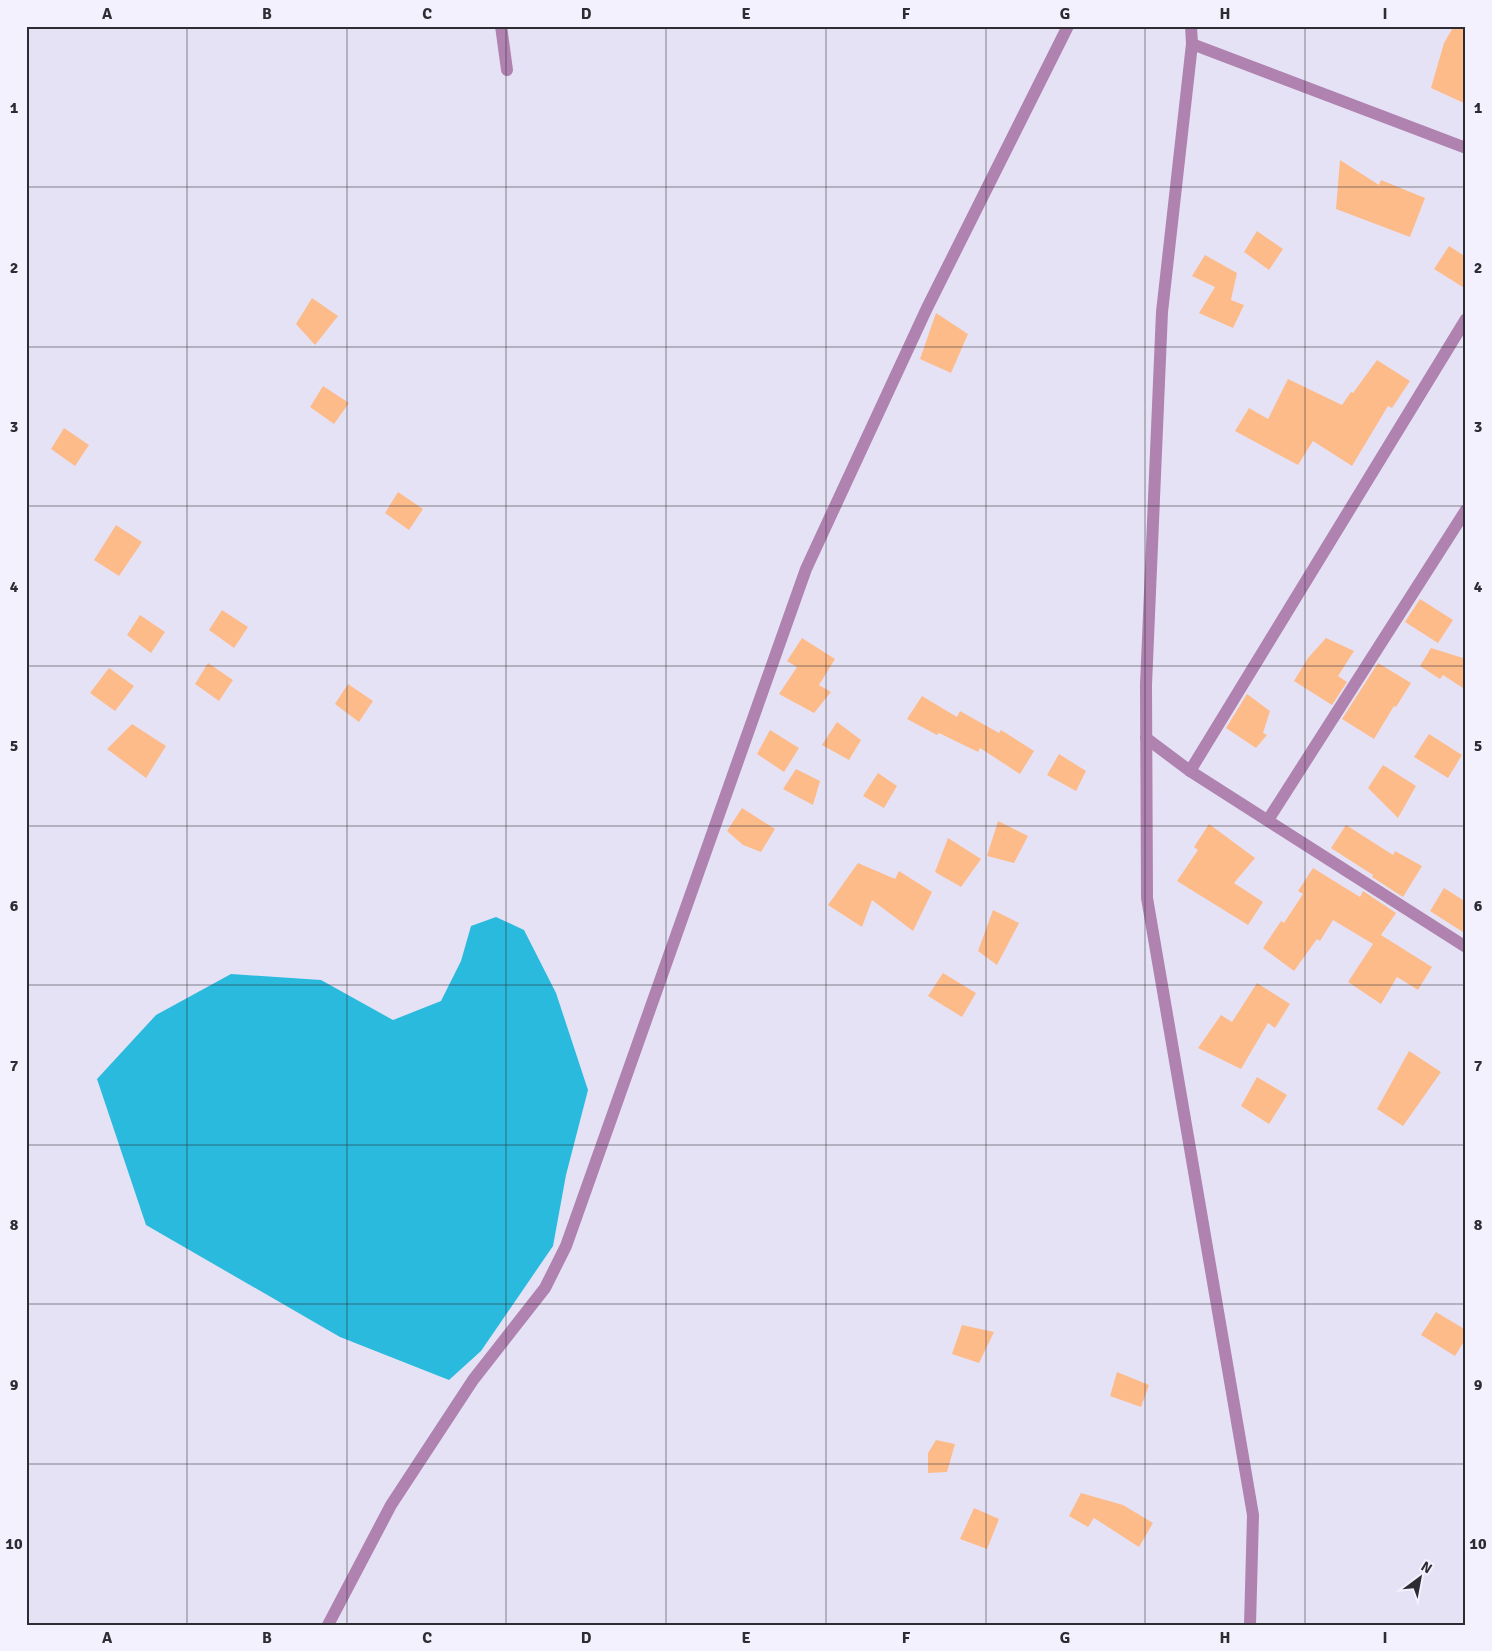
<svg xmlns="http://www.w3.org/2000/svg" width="1492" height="1651" font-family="Signika,sans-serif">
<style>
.water{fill:#29bade}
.building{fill:#fdbb8a}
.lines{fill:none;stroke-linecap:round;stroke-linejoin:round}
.minor{stroke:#af82b0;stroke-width:12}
.grid{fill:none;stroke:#2d2c33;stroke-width:1;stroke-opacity:0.55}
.neatline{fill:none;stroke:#2d2c33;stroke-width:2}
.grid-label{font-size:16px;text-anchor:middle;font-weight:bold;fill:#2d2c33}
</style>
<rect width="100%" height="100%" fill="#e6e2f6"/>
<polygon class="water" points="496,917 524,930 556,993 588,1090 566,1175 553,1246 481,1351 449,1380 340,1337 146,1225 97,1079 156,1015 231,974 321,980 393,1020 441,1001 461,961 471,926"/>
<g class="building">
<polygon points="1454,26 1466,26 1466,104 1431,88 1444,43"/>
<polygon points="1340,160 1379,185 1381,180 1425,198 1410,237 1336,209"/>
<polygon points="1257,231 1283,249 1269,270 1244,252"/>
<polygon points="1449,246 1466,257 1466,289 1434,269"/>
<polygon points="1205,255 1237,273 1231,300 1244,305 1233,328 1199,313 1215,287 1192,276"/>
<polygon points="312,298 338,316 315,345 296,324"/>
<polygon points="936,313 968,334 951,373 920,359"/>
<polygon points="1377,360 1410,381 1392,408 1388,406 1352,466 1313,441 1298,465 1235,431 1249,408 1268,419 1288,379 1342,405 1351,392 1353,393"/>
<polygon points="323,386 349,403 334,424 310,407"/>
<polygon points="64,428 89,445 75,466 51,449"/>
<polygon points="398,492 423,509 409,530 385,513"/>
<polygon points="116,525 142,542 119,576 94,560"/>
<polygon points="1420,599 1453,620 1438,643 1405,622"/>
<polygon points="222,610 248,627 234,648 209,630"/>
<polygon points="140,615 165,632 151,653 127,635"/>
<polygon points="802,638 835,659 819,685 831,692 814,713 779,694 797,667 787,661"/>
<polygon points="1326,638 1354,651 1338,676 1347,682 1332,705 1294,681 1308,658"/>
<polygon points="1431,648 1466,659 1466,690 1443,675 1440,679 1420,666"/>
<polygon points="208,663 233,680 219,701 195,684"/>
<polygon points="1378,663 1411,683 1396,707 1394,706 1374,739 1342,719"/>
<polygon points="109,668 134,686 115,711 90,693"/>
<polygon points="348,684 373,701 359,722 335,704"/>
<polygon points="1247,694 1270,711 1263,733 1267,735 1256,748 1226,728"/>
<polygon points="922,696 957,717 960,711 999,733 1001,730 1034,751 1020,774 980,748 978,752 939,733 937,735 907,719"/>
<polygon points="837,722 861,740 849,760 822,745"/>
<polygon points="132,724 166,746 146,778 107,749"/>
<polygon points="770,730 799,748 784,772 757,754"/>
<polygon points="1429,734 1462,755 1448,778 1414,757"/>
<polygon points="1059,754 1086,771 1076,791 1047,775"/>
<polygon points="1383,765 1416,786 1398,818 1368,788"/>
<polygon points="796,769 820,781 813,805 783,789"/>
<polygon points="878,773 897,786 884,808 863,796"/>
<polygon points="742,808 775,829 761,852 743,845 727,831"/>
<polygon points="998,821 1028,836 1014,863 987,856"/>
<polygon points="1209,824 1255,858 1234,883 1263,902 1248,925 1177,881 1198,850 1194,847"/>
<polygon points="1346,825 1393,855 1395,851 1422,866 1403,897 1372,877 1373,875 1331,848"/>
<polygon points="948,838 981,859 961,887 935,872"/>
<polygon points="858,863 895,879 899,871 932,892 913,931 872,900 862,927 828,905"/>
<polygon points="1313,868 1360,897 1363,891 1396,913 1381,935 1432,967 1418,990 1397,977 1381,1004 1348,982 1373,944 1333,920 1320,941 1317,939 1294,971 1263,948 1281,921 1284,923 1303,894 1298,891"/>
<polygon points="1444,888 1466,902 1466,934 1430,911"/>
<polygon points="993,910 1019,923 997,965 978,951"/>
<polygon points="943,973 976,993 962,1017 928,996"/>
<polygon points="1257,983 1290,1004 1275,1028 1268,1023 1241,1069 1198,1048 1221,1015 1232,1022"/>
<polygon points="1409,1051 1441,1072 1403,1126 1377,1109"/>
<polygon points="1257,1077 1287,1095 1269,1124 1241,1106"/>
<polygon points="1436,1312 1466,1330 1466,1338 1455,1356 1421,1335"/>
<polygon points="962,1325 994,1332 979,1363 952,1354"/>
<polygon points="1117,1372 1149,1385 1141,1407 1110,1396"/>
<polygon points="936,1440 955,1444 947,1472 928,1473 928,1453"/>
<polygon points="1081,1493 1123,1505 1153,1523 1139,1547 1094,1518 1088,1527 1069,1516"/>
<polygon points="974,1508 999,1519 987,1549 960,1539"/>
</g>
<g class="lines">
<g class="minor">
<polyline points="501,26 507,70"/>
<polyline points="1191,26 1192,44 1162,312 1146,685 1147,898 1253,1515 1250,1625"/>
<polyline points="1192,44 1466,148"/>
<polyline points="1146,738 1190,771 1466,947"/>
<polyline points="1190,771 1466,319"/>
<polyline points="1268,820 1466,510"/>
<polyline points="328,1625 391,1505 473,1380 545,1288 566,1246 806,569 927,308 1068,26"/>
</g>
</g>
<path class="grid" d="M 187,26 L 187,1625M 347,26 L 347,1625M 506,26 L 506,1625M 666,26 L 666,1625M 826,26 L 826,1625M 986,26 L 986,1625M 1145,26 L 1145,1625M 1305,26 L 1305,1625M 26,187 L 1466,187M 26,347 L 1466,347M 26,506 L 1466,506M 26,666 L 1466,666M 26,826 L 1466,826M 26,985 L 1466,985M 26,1145 L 1466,1145M 26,1304 L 1466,1304M 26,1464 L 1466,1464"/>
<rect width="1492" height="1651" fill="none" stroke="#f3f1fd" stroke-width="55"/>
<g transform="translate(1420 1578) rotate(32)" stroke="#f3f1fd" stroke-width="4" paint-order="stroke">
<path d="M0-4L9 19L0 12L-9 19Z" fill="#2d2c33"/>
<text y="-8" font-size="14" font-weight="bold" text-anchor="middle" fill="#2d2c33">N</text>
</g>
<rect x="28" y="28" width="1436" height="1596" class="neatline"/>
<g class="grid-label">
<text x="107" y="19">A</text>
<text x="267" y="19">B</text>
<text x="427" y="19">C</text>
<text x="586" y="19">D</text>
<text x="746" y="19">E</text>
<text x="906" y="19">F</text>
<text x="1065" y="19">G</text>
<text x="1225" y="19">H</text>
<text x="1385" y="19">I</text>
<text x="14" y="113">1</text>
<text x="1478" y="113">1</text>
<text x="14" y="273">2</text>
<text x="1478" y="273">2</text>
<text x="14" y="432">3</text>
<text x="1478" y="432">3</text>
<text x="14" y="592">4</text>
<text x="1478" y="592">4</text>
<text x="14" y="751">5</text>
<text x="1478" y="751">5</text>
<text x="14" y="911">6</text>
<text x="1478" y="911">6</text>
<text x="14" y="1071">7</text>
<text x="1478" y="1071">7</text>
<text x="14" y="1230">8</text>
<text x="1478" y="1230">8</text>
<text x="14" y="1390">9</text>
<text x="1478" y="1390">9</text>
<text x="14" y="1549">10</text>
<text x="1478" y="1549">10</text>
<text x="107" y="1643">A</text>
<text x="267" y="1643">B</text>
<text x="427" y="1643">C</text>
<text x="586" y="1643">D</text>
<text x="746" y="1643">E</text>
<text x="906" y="1643">F</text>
<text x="1065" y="1643">G</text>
<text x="1225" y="1643">H</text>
<text x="1385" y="1643">I</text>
</g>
</svg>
